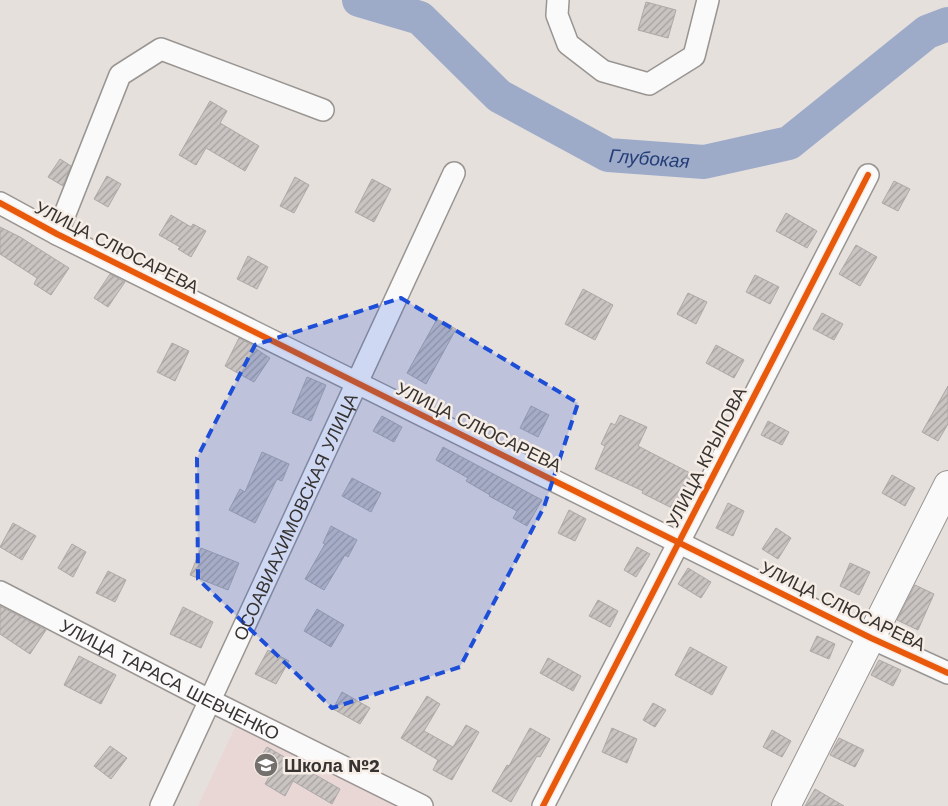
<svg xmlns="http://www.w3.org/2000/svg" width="948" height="806" font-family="'Work Sans',sans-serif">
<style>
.education{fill:#e9d7d6}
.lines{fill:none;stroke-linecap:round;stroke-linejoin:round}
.river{stroke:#9dabc9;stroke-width:34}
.building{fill:url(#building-hatch);stroke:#ada9a7}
.minor-casing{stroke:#999592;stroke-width:24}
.major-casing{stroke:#999592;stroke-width:30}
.minor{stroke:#fbfafa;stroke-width:21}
.major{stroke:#fbfafa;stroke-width:28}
.cycleway-casing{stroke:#f6ede6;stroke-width:9}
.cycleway{stroke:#e8590c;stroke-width:6}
.marked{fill:#1d4ed8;fill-opacity:0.2;stroke:#1d4ed8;stroke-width:4;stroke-dasharray:10 6;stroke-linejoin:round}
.labels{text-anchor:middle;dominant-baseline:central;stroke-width:5;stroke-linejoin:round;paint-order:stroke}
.street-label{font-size:18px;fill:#373331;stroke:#f6ede6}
.poi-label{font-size:18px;font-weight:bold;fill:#373331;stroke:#f6ede6;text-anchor:start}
.water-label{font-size:19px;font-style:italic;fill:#243d77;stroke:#f6ede6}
</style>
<defs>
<pattern id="building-hatch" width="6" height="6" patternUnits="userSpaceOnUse" patternTransform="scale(1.25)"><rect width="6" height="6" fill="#c9c4c2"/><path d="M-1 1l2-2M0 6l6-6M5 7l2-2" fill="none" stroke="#a4a09e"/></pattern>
</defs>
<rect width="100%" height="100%" fill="#e6e0dc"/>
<polygon class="education" points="236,725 395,806 198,806"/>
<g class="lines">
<path class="river" id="s1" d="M 359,0 L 420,18 L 499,96 L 608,155 L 704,162 L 789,143 L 927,32 L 948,24"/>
</g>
<g class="building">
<polygon points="646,2 676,10 668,38 638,30"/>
<polygon points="210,101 227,111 220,123 259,146 245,171 206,148 196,165 179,155"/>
<polygon points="60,159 71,166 63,186 48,177"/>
<polygon points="107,176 121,184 108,207 94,199"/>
<polygon points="295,177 309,185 294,213 280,206"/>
<polygon points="372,179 391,189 374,222 355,212"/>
<polygon points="894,181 910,189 898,211 882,203"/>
<polygon points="786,213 817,231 807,248 776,231"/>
<polygon points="171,215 191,227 193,224 206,231 191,257 178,249 180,247 159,235"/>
<polygon points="0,227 20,237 69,268 51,295 34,284 37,278 0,254"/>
<polygon points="856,245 877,257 860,286 839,274"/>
<polygon points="248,256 268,267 257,289 237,279"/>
<polygon points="110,274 125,282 108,307 94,298"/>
<polygon points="755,275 779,287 770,304 746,292"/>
<polygon points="583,289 613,305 595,340 565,324"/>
<polygon points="688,293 707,302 696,324 677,314"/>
<polygon points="822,313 843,324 834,340 813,329"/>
<polygon points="437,319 456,329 426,384 407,373"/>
<polygon points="239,338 254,346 253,347 270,358 254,382 225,366"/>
<polygon points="172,343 189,351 175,381 157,372"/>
<polygon points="716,345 744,360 734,378 706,363"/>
<polygon points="307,377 326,385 311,421 292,413"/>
<polygon points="948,386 948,424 938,441 922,432"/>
<polygon points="531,406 549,415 538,437 520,428"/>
<polygon points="620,415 647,427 638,446 692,474 674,509 642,493 643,491 595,469 605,446 601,444 611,423 615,425"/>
<polygon points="382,416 402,427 394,442 373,431"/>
<polygon points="768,421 789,432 782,445 761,435"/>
<polygon points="443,447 542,500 527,526 513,518 517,511 489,496 490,495 466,481 468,478 436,460"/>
<polygon points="262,452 289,464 282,481 277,479 255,523 229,510 240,489 245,492"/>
<polygon points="892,475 915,488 905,506 882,493"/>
<polygon points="352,478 381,493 371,512 342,496"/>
<polygon points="728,503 744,511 733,536 716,528"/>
<polygon points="569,510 586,519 575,541 558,533"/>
<polygon points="13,523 36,536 22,560 0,547"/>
<polygon points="331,526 357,540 348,557 345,555 324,590 305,579 325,544 323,543"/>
<polygon points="776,528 791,538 778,559 762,549"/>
<polygon points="72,544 86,552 73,577 58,568"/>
<polygon points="637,547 650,554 636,577 624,570"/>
<polygon points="201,548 239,563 228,590 190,575"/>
<polygon points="850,563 870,572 859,595 840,586"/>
<polygon points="688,568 711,582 701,598 678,584"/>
<polygon points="108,571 126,580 115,602 96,593"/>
<polygon points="915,585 934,594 918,630 897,620"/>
<polygon points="598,600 618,611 610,627 589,616"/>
<polygon points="0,606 46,630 30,654 0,634"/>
<polygon points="183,607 213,622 201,648 170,634"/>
<polygon points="317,609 344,625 331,647 304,631"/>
<polygon points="817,636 835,644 829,659 810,651"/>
<polygon points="690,647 727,667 712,695 675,675"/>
<polygon points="268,650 289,661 276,684 255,674"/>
<polygon points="79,656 116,675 101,704 64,685"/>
<polygon points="548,658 581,676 573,691 540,673"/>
<polygon points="879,660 901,670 893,686 871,675"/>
<polygon points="342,692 370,708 360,724 333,709"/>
<polygon points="427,696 440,704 424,731 453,747 466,725 479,732 452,780 433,770 438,760 401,738"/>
<polygon points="653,703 666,710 655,727 643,720"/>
<polygon points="530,728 550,739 540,757 537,756 511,802 492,791 507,765 509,766"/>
<polygon points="612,728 637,739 627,763 602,752"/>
<polygon points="772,730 791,741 782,757 763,747"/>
<polygon points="839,738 864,750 855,767 830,755"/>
<polygon points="110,746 127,758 111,779 94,766"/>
<polygon points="267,747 340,789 332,804 293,781 285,796 265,784 273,770 258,761"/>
<polygon points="815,789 844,806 805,806"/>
</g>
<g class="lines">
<g class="minor-casing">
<g id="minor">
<polyline points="558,0 557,15 568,44 603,71 649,84 694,56 708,0"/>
<polyline points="0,203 57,234 871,638 948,673"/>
<polyline points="57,234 120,75 161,49 323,110"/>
<path id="s2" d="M 0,592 L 209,700 L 422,806"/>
<path id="s3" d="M 161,806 L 454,173"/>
<polyline points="543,806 868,175"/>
</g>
</g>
<g class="major-casing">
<polyline id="major" points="786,806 948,485"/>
</g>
<use href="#minor" class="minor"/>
<use href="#major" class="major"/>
<g class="cycleway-casing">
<g id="cycleway">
<polyline points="0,203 57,234 871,638 948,673"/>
<polyline points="543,806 868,175"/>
</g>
</g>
<use href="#cycleway" class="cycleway"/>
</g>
<path class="marked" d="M 401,298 L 578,403 L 544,507 L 460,667 L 332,708 L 198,579 L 197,458 L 255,345 Z"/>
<defs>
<g id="school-disc" transform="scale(1.25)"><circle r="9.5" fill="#74706d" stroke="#f6ede6"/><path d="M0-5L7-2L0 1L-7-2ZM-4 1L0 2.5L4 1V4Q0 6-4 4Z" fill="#fff"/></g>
</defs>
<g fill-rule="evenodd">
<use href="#school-disc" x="266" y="765"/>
</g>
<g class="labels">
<g class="street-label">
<text transform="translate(117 247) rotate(27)">УЛИЦА СЛЮСАРЕВА</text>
<text transform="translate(479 427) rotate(26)">УЛИЦА СЛЮСАРЕВА</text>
<text transform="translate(706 457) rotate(-63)">УЛИЦА КРЫЛОВА</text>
<text stroke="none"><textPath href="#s3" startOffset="319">ОСОАВИАХИМОВСКАЯ УЛИЦА</textPath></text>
<text transform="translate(843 606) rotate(26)">УЛИЦА СЛЮСАРЕВА</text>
<text stroke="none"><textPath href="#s2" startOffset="191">УЛИЦА ТАРАСА ШЕВЧЕНКО</textPath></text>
</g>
<g class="poi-label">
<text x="284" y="765">Школа №2</text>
</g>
<g class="water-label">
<text stroke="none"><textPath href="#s1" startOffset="340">Глубокая</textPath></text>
</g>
</g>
</svg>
